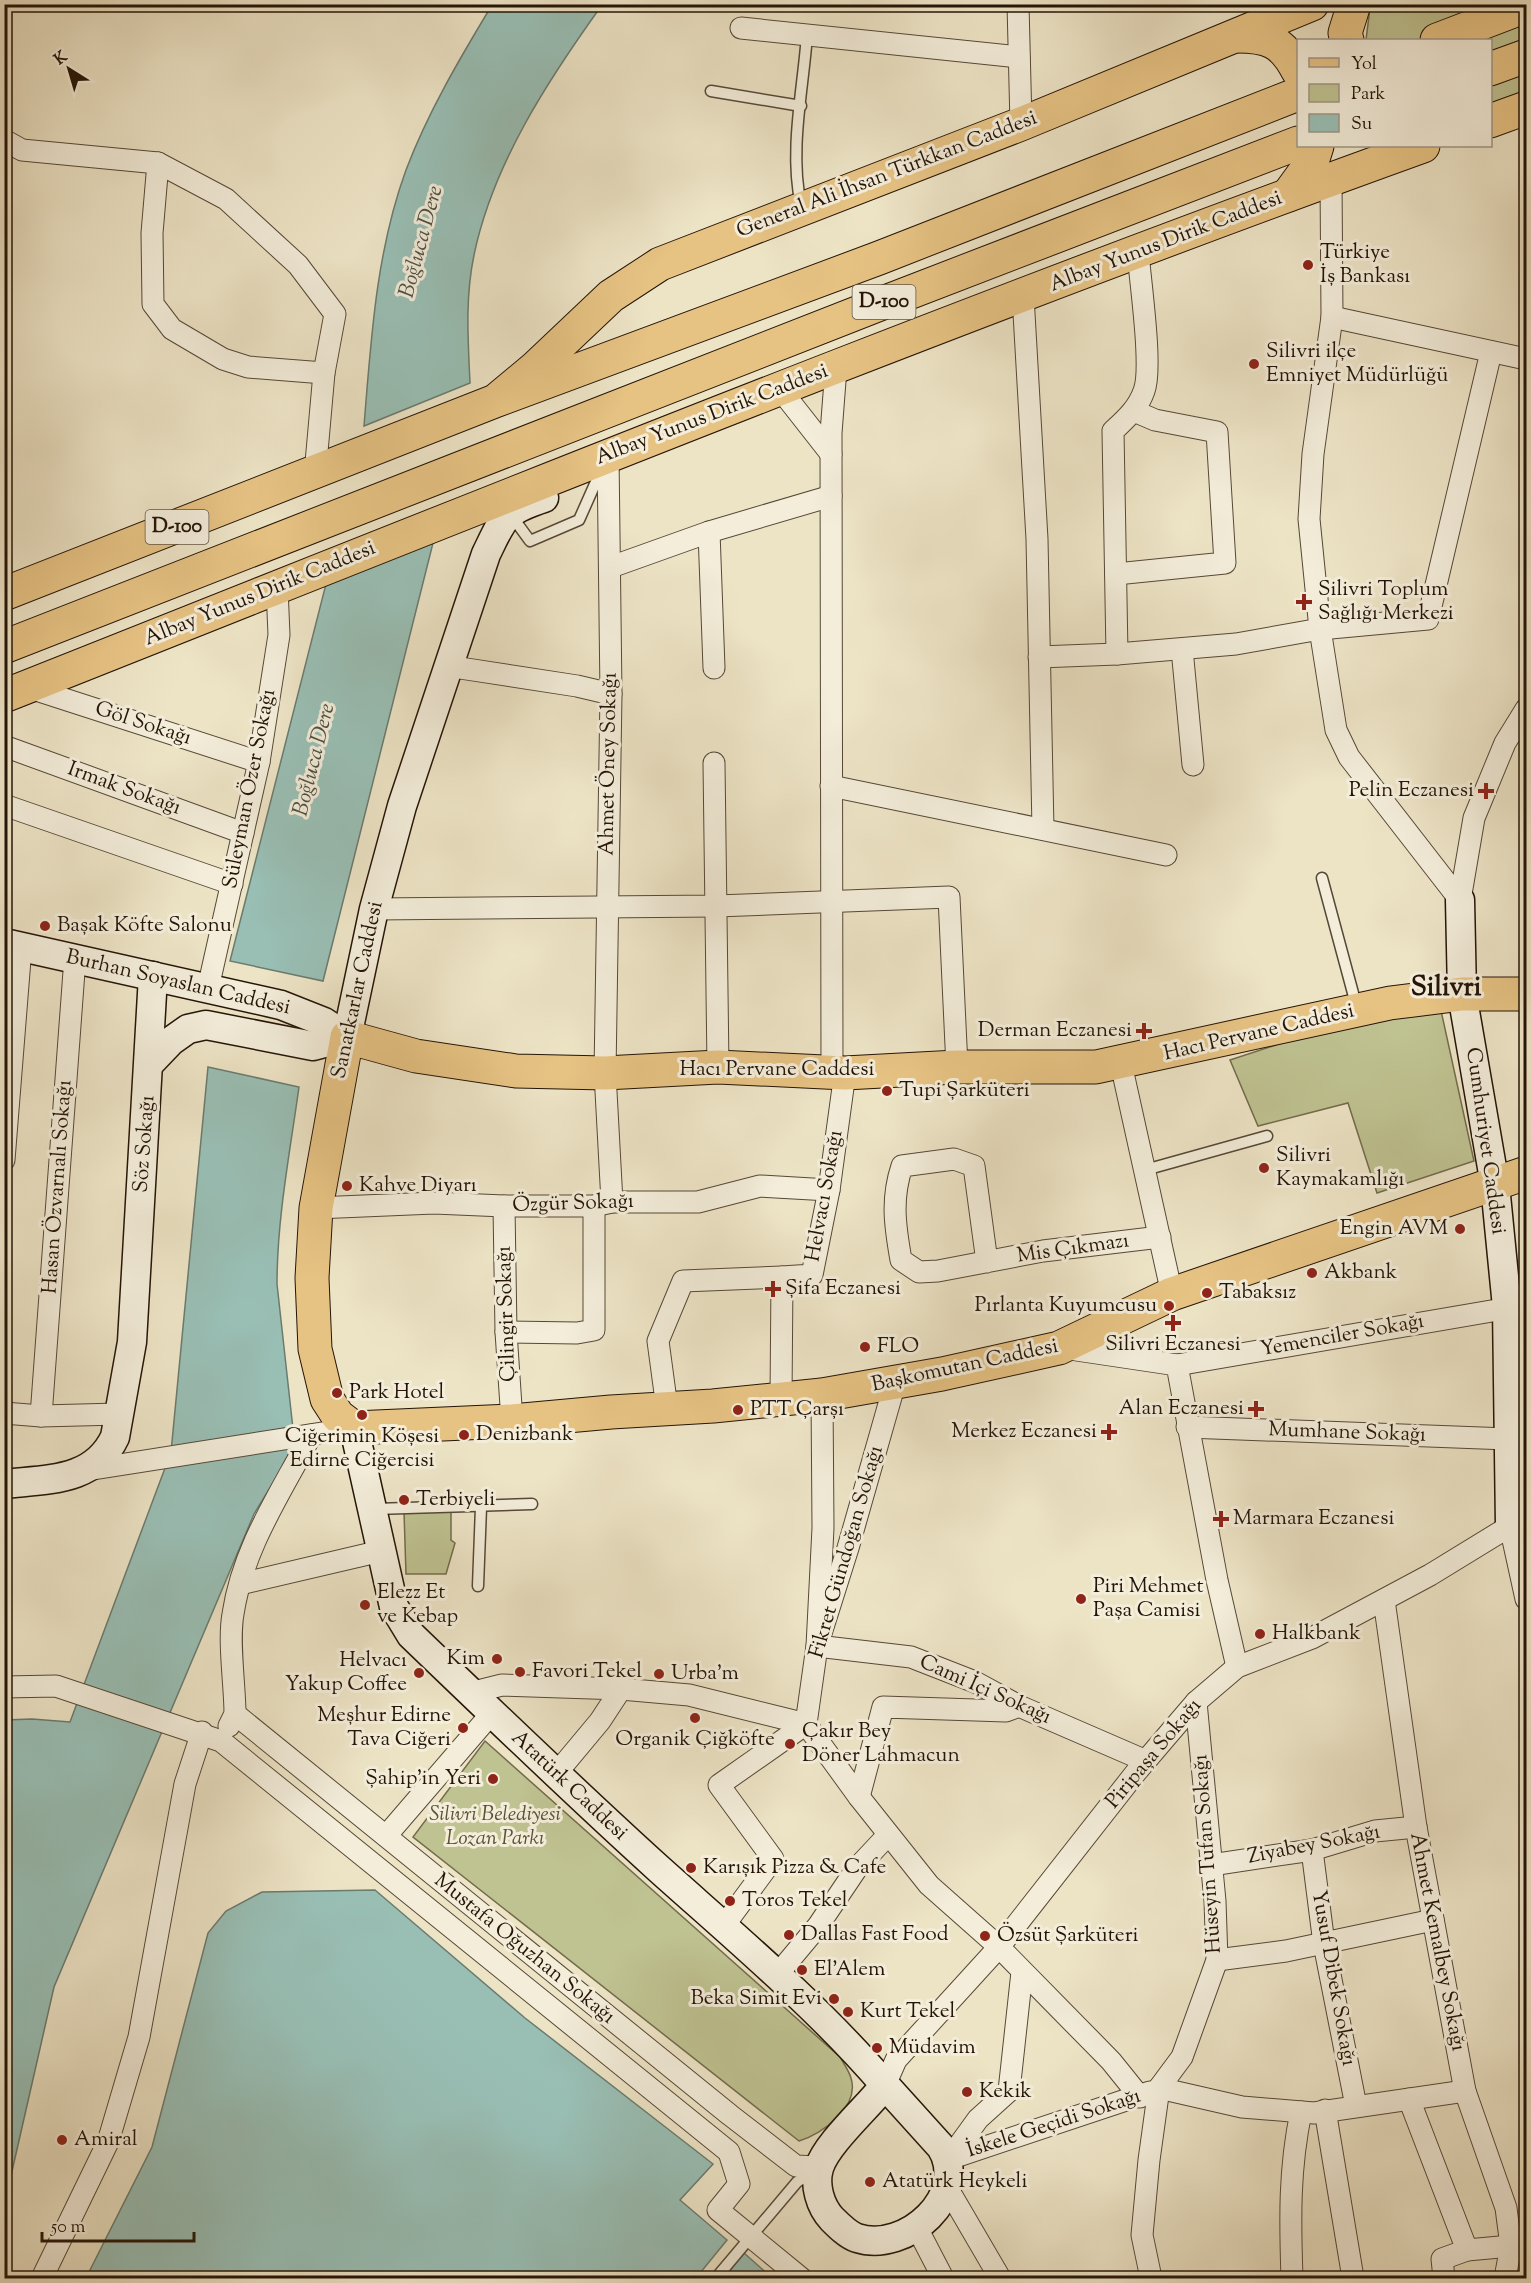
<svg xmlns="http://www.w3.org/2000/svg" width="1531" height="2283" font-family="'Sorts Mill Goudy',serif">
<style>
.green{fill:#bfc291;stroke:#726b4c;stroke-width:1.5}
.water{fill:#99bfb5;stroke:#6a7b6f;stroke-width:1.5}
.lines{fill:none;stroke-linecap:round;stroke-linejoin:round}
.lane-casing{stroke:#564837;stroke-width:13}
.street-casing{stroke:#564837;stroke-width:23}
.secondary-casing{stroke:#241407;stroke-width:31}
.primary-casing{stroke:#241407;stroke-width:35}
.highway-casing{stroke:#241407;stroke-width:35}
.lane{stroke:#f3edda;stroke-width:10}
.street{stroke:#f3edda;stroke-width:21}
.secondary{stroke:#f3edda;stroke-width:28}
.primary{stroke:#e6c283;stroke-width:33}
.highway{stroke:#e6c283;stroke-width:33}
.poi-dot{fill:#8f2418;stroke:#f3edda;stroke-width:2}
.labels{text-anchor:middle;dominant-baseline:central;stroke-width:6;stroke-linejoin:round;paint-order:stroke}
.shield{fill:#f3edda;stroke:#625546;stroke-width:1.5}
.shield-label{font-size:20px;font-weight:bold;fill:#241407}
.street-label{font-size:21px;fill:#241407;stroke:#f3edda}
.poi-label{font-size:21px;fill:#241407;stroke:#f3edda;text-anchor:start}
.park-label{font-size:21px;font-style:italic;fill:#5a5137;stroke:#f3edda}
.water-label{font-size:22px;font-style:italic;fill:#4d5044;stroke:#f3edda}
.district-label{font-size:27px;font-weight:bold;fill:#241407;stroke:#f3edda}
</style>
<rect width="100%" height="100%" fill="#ede4c6"/>
<filter id="stains"><feTurbulence type="fractalNoise" baseFrequency=".00333" numOctaves="4"/><feColorMatrix values="0 0 0 0 .2 0 0 0 0 .09 0 0 0 0 .02 0 0 0 .5 -.17"/></filter>
<radialGradient id="worn" r=".72"><stop offset=".6" stop-color="#630" stop-opacity="0"/><stop offset="1" stop-color="#630" stop-opacity=".3"/></radialGradient>
<g class="green">
<polygon points="1374,5 1526,5 1526,93 1491,107 1490,40 1366,40 1370,8"/>
<polygon points="1440,1006 1474,1161 1377,1193 1348,1103 1258,1126 1230,1060 1368,1015"/>
<polygon points="451,1509 451,1540 455,1543 446,1574 406,1574 404,1512"/>
<path d="M 485,1741 L 840,2057 C 844,2064 849,2071 851,2078 C 860,2107 822,2134 799,2141 L 413,1837 Z"/>
</g>
<g class="water">
<path d="M 492,5 L 602,5 C 548,80 493,164 474,255 C 465,298 468,340 470,383 L 364,426 C 371,340 376,252 406,170 C 428,112 460,58 492,5 Z"/>
<polygon points="435,535 323,981 230,961 327,580"/>
<path d="M 208,1067 L 299,1087 C 290,1152 277,1218 277,1284 L 295,1447 L 254,1514 L 54,1987 L 5,2202 L 5,1720 L 32,1719 L 70,1722 L 171,1452 Z"/>
<polygon points="375,1890 525,2018 713,2164 680,2200 727,2240 696,2278 86,2278 152,2147 208,1933 226,1911 262,1892"/>
<polygon points="744,2253 772,2278 724,2278"/>
</g>
<g class="lines">
<g class="lane-casing">
<g id="lane">
<polyline points="711,91 801,106"/>
<path d="M 801,205 C 789,151 803,90 807,35"/>
<polyline points="511,515 530,541 579,520 603,466"/>
<polyline points="1322,878 1357,1008"/>
<polyline points="1145,1170 1267,1136"/>
<polyline points="375,1509 532,1504"/>
<polyline points="478,1586 481,1507"/>
<polyline points="716,2278 797,2182 814,2171"/>
</g>
</g>
<g class="street-casing">
<g id="street">
<polyline points="1018,4 1021,124"/>
<polyline points="741,28 1019,57"/>
<polyline points="4,140 22,150 158,163 226,199 298,265 335,314 324,373 315,474"/>
<polyline points="158,163 152,233 153,304 172,329 223,359 248,367 324,373"/>
<polyline points="1331,179 1332,317 1313,454 1309,519 1320,629 1336,730 1349,757 1460,900"/>
<polyline points="1023,296 1037,539 1043,829"/>
<polyline points="1332,317 1526,359"/>
<polyline points="780,389 831,454"/>
<polyline points="608,455 611,694 605,1073 612,1202"/>
<polyline points="709,532 714,668"/>
<polyline points="611,567 709,532 831,496"/>
<polyline points="1116,574 1225,563 1217,432 1155,420 1134,411"/>
<polyline points="1182,649 1193,765"/>
<path d="M 1117,654 L 1113,431 C 1127,418 1138,408 1144,391 C 1153,368 1140,281 1138,252"/>
<polyline points="1039,657 1117,654 1236,644 1320,629 1428,619 1491,352"/>
<polyline points="447,666 577,686 611,694"/>
<polyline points="27,687 259,762"/>
<polyline points="4,746 243,833"/>
<polyline points="714,763 718,1067"/>
<polyline points="831,786 1166,855"/>
<polyline points="4,805 232,884"/>
<polyline points="1460,900 1474,818 1505,743 1526,709"/>
<polyline points="374,909 717,906 949,897 957,1067"/>
<polyline points="208,988 259,762 279,635 277,588"/>
<polyline points="1121,1064 1172,1294"/>
<polyline points="832,1073 831,433 836,368"/>
<polyline points="4,1160 21,947"/>
<polyline points="504,1206 506,1332 512,1421"/>
<polyline points="316,1208 434,1203 504,1206 594,1206 612,1202 698,1202 760,1186 829,1190"/>
<path d="M 987,1262 L 974,1166 L 954,1159 L 902,1166 C 891,1199 895,1226 901,1260 L 919,1272 L 938,1271 L 1043,1251 L 1160,1237"/>
<polyline points="506,1332 577,1333 594,1330 594,1206"/>
<polyline points="1063,1348 1177,1365 1217,1580 1237,1667"/>
<polyline points="1177,1365 1526,1305"/>
<polyline points="895,1383 848,1548 817,1646 806,1724 859,1797 929,1885 999,1947 1111,2061 1140,2097"/>
<polyline points="822,1395 823,1528 817,1646 911,1657 975,1682 1019,1706 1146,1761"/>
<polyline points="781,1399 782,1277 812,1275 829,1190 845,1073"/>
<polyline points="667,1408 658,1341 683,1281 782,1277"/>
<polyline points="4,1413 41,1416 119,1414"/>
<polyline points="41,1416 75,958"/>
<polyline points="1187,1427 1508,1439"/>
<polyline points="87,1470 354,1428"/>
<polyline points="240,1584 381,1551"/>
<polyline points="1384,1600 1416,1827 1465,2091 1506,2208 1511,2246 1505,2278"/>
<polyline points="4,1687 56,1686 221,1741 729,2152 739,2184 718,2210 801,2278"/>
<polyline points="470,1693 502,1685 621,1689 689,1695 806,1724"/>
<polyline points="235,1714 730,2115 796,2166 819,2167"/>
<path d="M 229,1726 L 235,1714 C 235,1685 228,1642 233,1614 C 243,1547 281,1493 311,1435"/>
<polyline points="555,1775 600,1721 621,1689"/>
<polyline points="859,1797 883,1707 1006,1711 1019,1706"/>
<polyline points="386,1836 491,1714"/>
<polyline points="1312,1850 1324,1944 1356,2106"/>
<polyline points="1211,1865 1312,1850 1375,1831 1416,1827"/>
<polyline points="723,1927 773,1859 719,1785 806,1724"/>
<polyline points="1217,1960 1286,1951 1433,1920"/>
<polyline points="777,1975 818,1926 857,1868 888,1835"/>
<polyline points="885,2085 896,2060 999,1947 1137,1771 1196,1702 1237,1667 1312,1638 1430,1575 1510,1526 1526,1599"/>
<polyline points="1159,2088 1242,2107 1314,2113 1465,2091"/>
<polyline points="1409,2099 1467,2250 1442,2259 1444,2278"/>
<polyline points="1325,2110 1353,2278"/>
<polyline points="949,2159 1150,2092"/>
<polyline points="949,2159 978,2119 1009,2091 1022,1972"/>
<polyline points="948,2189 1000,2278"/>
<polyline points="916,2226 943,2278"/>
<polyline points="1467,2250 1511,2246"/>
<polyline points="42,2278 108,2142 139,2037 185,1784 202,1732"/>
<polyline points="1151,2278 1142,2235 1149,2160 1159,2088 1182,2057 1217,1960 1215,1901 1196,1702"/>
<path d="M 1292,2278 C 1290,2220 1289,2169 1301,2112"/>
</g>
</g>
<g class="secondary-casing">
<g id="secondary">
<polyline points="1460,900 1462,994 1495,1185 1507,1307 1510,1526"/>
<polyline points="4,943 281,1005 324,1022 347,1037"/>
<path d="M 347,1037 L 374,909 L 402,806 L 486,554 C 504,517 504,511 544,498"/>
<polyline points="150,1063 171,1041 188,1029 206,1025 313,1046 347,1037"/>
<path d="M 354,1428 L 394,1607 L 411,1635 C 493,1714 574,1792 659,1869 C 736,1938 817,2006 885,2085"/>
<path d="M 4,1484 C 48,1479 94,1482 115,1437 L 132,1342 L 153,976"/>
<path d="M 885,2085 L 941,2147 C 971,2195 906,2254 857,2238 C 848,2235 839,2226 832,2219 C 820,2206 814,2185 819,2168 C 826,2144 868,2107 885,2085 Z"/>
</g>
</g>
<g class="primary-casing">
<g id="primary">
<path d="M 1237,36 C 1269,36 1283,42 1298,71"/>
<polyline points="1347,40 1345,33 1354,4"/>
<polyline points="1490,121 1526,108"/>
<polyline points="1288,195 1312,162 1317,146"/>
<polyline points="499,398 535,368 611,296 660,264 1021,124 1312,4"/>
<path d="M 4,696 C 476,509 946,318 1423,146"/>
<polyline points="1526,994 1462,994 1390,1003 1096,1067 957,1067 845,1073 718,1067 605,1073 516,1071 416,1056 347,1037 316,1208 312,1278 315,1349 327,1399 338,1416 354,1428 512,1421 611,1412 713,1406 822,1395 942,1374 1059,1348 1172,1294 1526,1173"/>
</g>
</g>
<g class="highway-casing">
<g id="highway">
<polyline points="1437,40 1526,6"/>
<polyline points="1490,69 1526,56"/>
<polyline points="4,594 495,401 879,258 1298,94"/>
<polyline points="4,647 880,304 1298,143"/>
</g>
</g>
<use href="#lane" class="lane"/>
<use href="#street" class="street"/>
<use href="#secondary" class="secondary"/>
<use href="#primary" class="primary"/>
<use href="#highway" class="highway"/>
</g>
<g class="poi-dot">
<circle cx="1308" cy="265" r="6"/>
<circle cx="1254" cy="364" r="6"/>
<path d="M1301 593h6v6h6v6h-6v6h-6v-6h-6v-6h6z"/>
<path d="M1483 782h6v6h6v6h-6v6h-6v-6h-6v-6h6z"/>
<circle cx="45" cy="926" r="6"/>
<path d="M1141 1022h6v6h6v6h-6v6h-6v-6h-6v-6h6z"/>
<circle cx="887" cy="1091" r="6"/>
<circle cx="1264" cy="1168" r="6"/>
<circle cx="347" cy="1186" r="6"/>
<circle cx="1460" cy="1229" r="6"/>
<circle cx="1312" cy="1273" r="6"/>
<path d="M770 1280h6v6h6v6h-6v6h-6v-6h-6v-6h6z"/>
<circle cx="1207" cy="1293" r="6"/>
<circle cx="1169" cy="1306" r="6"/>
<path d="M1170 1314h6v6h6v6h-6v6h-6v-6h-6v-6h6z"/>
<circle cx="865" cy="1347" r="6"/>
<circle cx="337" cy="1393" r="6"/>
<path d="M1253 1400h6v6h6v6h-6v6h-6v-6h-6v-6h6z"/>
<circle cx="738" cy="1410" r="6"/>
<circle cx="362" cy="1415" r="6"/>
<path d="M1106 1423h6v6h6v6h-6v6h-6v-6h-6v-6h6z"/>
<circle cx="464" cy="1435" r="6"/>
<circle cx="404" cy="1500" r="6"/>
<path d="M1218 1510h6v6h6v6h-6v6h-6v-6h-6v-6h6z"/>
<circle cx="1081" cy="1599" r="6"/>
<circle cx="365" cy="1605" r="6"/>
<circle cx="1260" cy="1634" r="6"/>
<circle cx="497" cy="1659" r="6"/>
<circle cx="520" cy="1672" r="6"/>
<circle cx="419" cy="1673" r="6"/>
<circle cx="659" cy="1674" r="6"/>
<circle cx="695" cy="1718" r="6"/>
<circle cx="463" cy="1728" r="6"/>
<circle cx="790" cy="1744" r="6"/>
<circle cx="493" cy="1779" r="6"/>
<circle cx="691" cy="1868" r="6"/>
<circle cx="730" cy="1901" r="6"/>
<circle cx="789" cy="1935" r="6"/>
<circle cx="985" cy="1936" r="6"/>
<circle cx="802" cy="1970" r="6"/>
<circle cx="834" cy="1999" r="6"/>
<circle cx="848" cy="2012" r="6"/>
<circle cx="877" cy="2048" r="6"/>
<circle cx="967" cy="2092" r="6"/>
<circle cx="62" cy="2140" r="6"/>
<circle cx="870" cy="2182" r="6"/>
</g>
<g class="labels">
<g class="shield">
<rect x="852.5" y="285" width="63" height="34" rx="4.5"/>
<rect x="145.5" y="510" width="63" height="34" rx="4.5"/>
</g>
<g class="shield-label">
<text x="884" y="302">D-100</text>
<text x="177" y="527">D-100</text>
</g>
<g class="street-label">
<text transform="translate(887 175) rotate(-21)">General Ali İhsan Türkkan Caddesi</text>
<text transform="translate(1166 242) rotate(-21)">Albay Yunus Dirik Caddesi</text>
<text transform="translate(712 415) rotate(-21)">Albay Yunus Dirik Caddesi</text>
<text transform="translate(260 594) rotate(-22)">Albay Yunus Dirik Caddesi</text>
<text transform="translate(143 724) rotate(18)">Göl Sokağı</text>
<text transform="translate(609 764) rotate(-89)">Ahmet Öney Sokağı</text>
<text transform="translate(124 789) rotate(20)">Irmak Sokağı</text>
<text transform="translate(250 789) rotate(-79)">Süleyman Özer Sokağı</text>
<text transform="translate(178 983) rotate(13)">Burhan Soyaslan Caddesi</text>
<text transform="translate(358 990) rotate(-78)">Sanatkarlar Caddesi</text>
<text transform="translate(1259 1033) rotate(-13)">Hacı Pervane Caddesi</text>
<text x="777" y="1070">Hacı Pervane Caddesi</text>
<text transform="translate(1485 1141) rotate(82)">Cumhuriyet Caddesi</text>
<text transform="translate(145 1144) rotate(-86)">Söz Sokağı</text>
<text transform="translate(58 1187) rotate(-86)">Hasan Özvarnalı Sokağı</text>
<text transform="translate(825 1196) rotate(-80)">Helvacı Sokağı</text>
<text transform="translate(573 1204) rotate(-2)">Özgür Sokağı</text>
<text transform="translate(1073 1249) rotate(-8)">Mis Çıkmazı</text>
<text transform="translate(507 1314) rotate(-92)">Çilingir Sokağı</text>
<text transform="translate(1342 1336) rotate(-10)">Yemenciler Sokağı</text>
<text transform="translate(965 1366) rotate(-12)">Başkomutan Caddesi</text>
<text transform="translate(1347 1433) rotate(2)">Mumhane Sokağı</text>
<text transform="translate(847 1552) rotate(-74)">Fikret Gündoğan Sokağı</text>
<text transform="translate(985 1690) rotate(24)">Cami İçi Sokağı</text>
<text transform="translate(1154 1754) rotate(-50)">Piripaşa Sokağı</text>
<text transform="translate(569 1786) rotate(43)">Atatürk Caddesi</text>
<text transform="translate(1314 1845) rotate(-11)">Ziyabey Sokağı</text>
<text transform="translate(1208 1854) rotate(-94)">Hüseyin Tufan Sokağı</text>
<text transform="translate(1437 1942) rotate(79)">Ahmet Kemalbey Sokağı</text>
<text transform="translate(524 1949) rotate(39)">Mustafa Oğuzhan Sokağı</text>
<text transform="translate(1333 1978) rotate(80)">Yusuf Dibek Sokağı</text>
<text transform="translate(1054 2124) rotate(-18)">İskele Geçidi Sokağı</text>
</g>
<g class="poi-label">
<text x="1320" y="253">Türkiye<tspan x="1320" dy="24">İş Bankası</tspan></text>
<text x="1266" y="352">Silivri ilçe<tspan x="1266" dy="24">Emniyet Müdürlüğü</tspan></text>
<text x="1318" y="590">Silivri Toplum<tspan x="1318" dy="24">Sağlığı Merkezi</tspan></text>
<text x="1474" y="791" text-anchor="end">Pelin Eczanesi</text>
<text x="57" y="926">Başak Köfte Salonu</text>
<text x="1132" y="1031" text-anchor="end">Derman Eczanesi</text>
<text x="899" y="1091">Tupi Şarküteri</text>
<text x="1276" y="1156">Silivri<tspan x="1276" dy="24">Kaymakamlığı</tspan></text>
<text x="359" y="1186">Kahve Diyarı</text>
<text x="1448" y="1229" text-anchor="end">Engin AVM</text>
<text x="1324" y="1273">Akbank</text>
<text x="785" y="1289">Şifa Eczanesi</text>
<text x="1219" y="1293">Tabaksız</text>
<text x="1157" y="1306" text-anchor="end">Pırlanta Kuyumcusu</text>
<text x="1173" y="1345" text-anchor="middle">Silivri Eczanesi</text>
<text x="877" y="1347">FLO</text>
<text x="349" y="1393">Park Hotel</text>
<text x="1244" y="1409" text-anchor="end">Alan Eczanesi</text>
<text x="750" y="1410">PTT Çarşı</text>
<text x="1097" y="1432" text-anchor="end">Merkez Eczanesi</text>
<text x="476" y="1435">Denizbank</text>
<text x="362" y="1437" text-anchor="middle">Ciğerimin Köşesi<tspan x="362" dy="24">Edirne Ciğercisi</tspan></text>
<text x="416" y="1500">Terbiyeli</text>
<text x="1233" y="1519">Marmara Eczanesi</text>
<text x="1093" y="1587">Piri Mehmet<tspan x="1093" dy="24">Paşa Camisi</tspan></text>
<text x="377" y="1593">Elezz Et<tspan x="377" dy="24">ve Kebap</tspan></text>
<text x="1272" y="1634">Halkbank</text>
<text x="485" y="1659" text-anchor="end">Kim</text>
<text x="407" y="1661" text-anchor="end">Helvacı<tspan x="407" dy="24">Yakup Coffee</tspan></text>
<text x="532" y="1672">Favori Tekel</text>
<text x="671" y="1674">Urba'm</text>
<text x="451" y="1716" text-anchor="end">Meşhur Edirne<tspan x="451" dy="24">Tava Ciğeri</tspan></text>
<text x="802" y="1732">Çakır Bey<tspan x="802" dy="24">Döner Lahmacun</tspan></text>
<text x="695" y="1740" text-anchor="middle">Organik Çiğköfte</text>
<text x="481" y="1779" text-anchor="end">Şahip'in Yeri</text>
<text x="703" y="1868">Karışık Pizza &amp; Cafe</text>
<text x="742" y="1901">Toros Tekel</text>
<text x="801" y="1935">Dallas Fast Food</text>
<text x="997" y="1936">Özsüt Şarküteri</text>
<text x="814" y="1970">El'Alem</text>
<text x="822" y="1999" text-anchor="end">Beka Simit Evi</text>
<text x="860" y="2012">Kurt Tekel</text>
<text x="889" y="2048">Müdavim</text>
<text x="979" y="2092">Kekik</text>
<text x="74" y="2140">Amiral</text>
<text x="882" y="2182">Atatürk Heykeli</text>
</g>
<g class="park-label">
<text x="495" y="1815">Silivri Belediyesi<tspan x="495" dy="24">Lozan Parkı</tspan></text>
</g>
<g class="water-label">
<text transform="translate(422 242) rotate(-75)">Boğluca Dere</text>
<text transform="translate(315 760) rotate(-76)">Boğluca Dere</text>
</g>
<g class="district-label">
<text x="1446" y="988">Silivri</text>
</g>
</g>
<rect width="1531" height="2283" fill="none" stroke="#ede4c6" stroke-width="24"/>
<rect x="6" y="6" width="1519" height="2271" fill="none" stroke="#241407" stroke-width="3"/>
<rect x="12" y="12" width="1507" height="2259" fill="none" stroke="#241407" stroke-width="1.5"/>
<rect x="1297" y="39" width="195" height="108" fill="#f3edda" stroke="#a09686" stroke-width="1.5"/>
<rect x="1309" y="58" width="30" height="9" fill="#e6c283" stroke="#a09686" stroke-width="1.5"/>
<text x="1351" y="69" font-size="18" fill="#241407">Yol</text>
<rect x="1309" y="84" width="30" height="18" fill="#bfc291" stroke="#a09686" stroke-width="1.5"/>
<text x="1351" y="99" font-size="18" fill="#241407">Park</text>
<rect x="1309" y="114" width="30" height="18" fill="#99bfb5" stroke="#a09686" stroke-width="1.5"/>
<text x="1351" y="129" font-size="18" fill="#241407">Su</text>
<g transform="translate(69 69) rotate(323)" stroke="#f3edda" stroke-width="4.5" paint-order="stroke">
<path d="M0-4.5L10 22L0 15L-10 22Z" fill="#241407"/>
<text y="-9" font-size="16" font-weight="bold" text-anchor="middle" fill="#241407">K</text>
</g>
<path d="M42 2232v9h152v-9" fill="none" stroke="#241407" stroke-width="3"/>
<text x="51" y="2232" font-size="18" fill="#241407" stroke="#f3edda" stroke-width="4.5" paint-order="stroke">50 m</text>
<rect width="100%" height="100%" filter="url(#stains)"/>
<rect width="100%" height="100%" fill="url(#worn)"/>
</svg>
